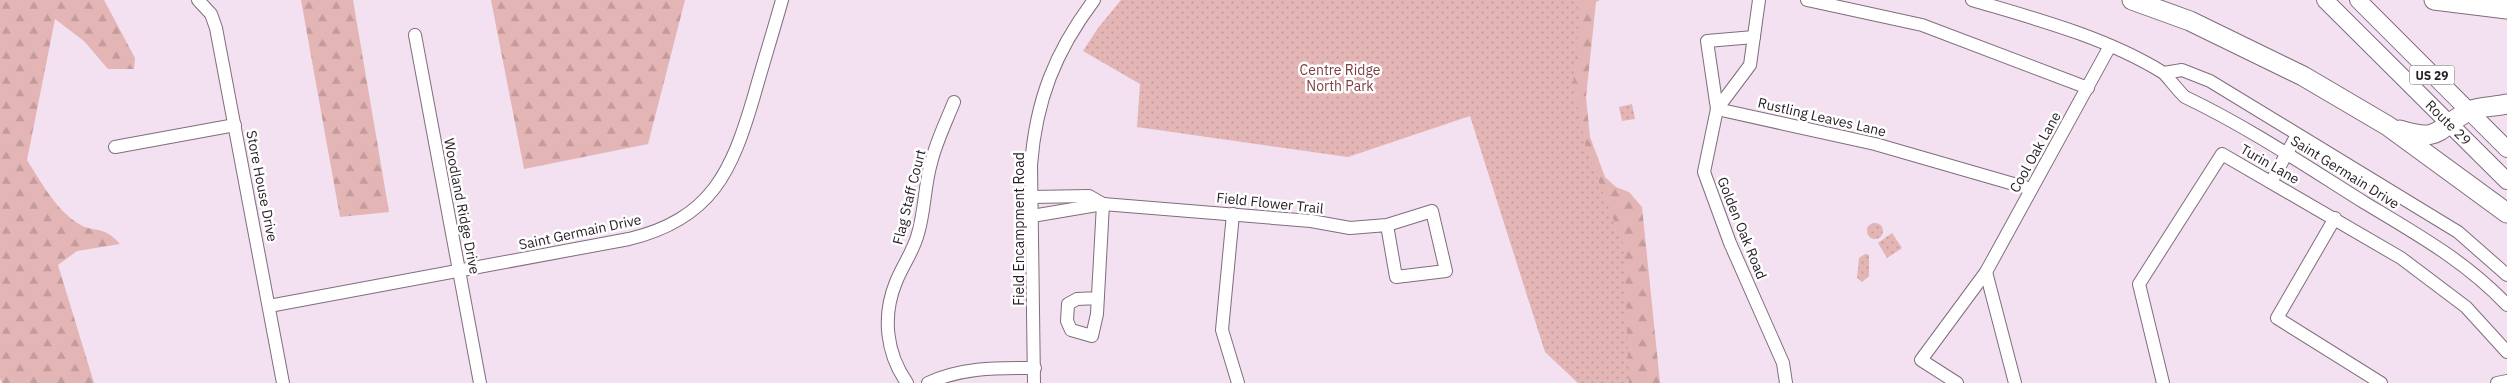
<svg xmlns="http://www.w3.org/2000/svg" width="2507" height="383" font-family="'IBM Plex Sans',sans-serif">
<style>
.forest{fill:url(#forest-firs)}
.park{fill:url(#park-dots)}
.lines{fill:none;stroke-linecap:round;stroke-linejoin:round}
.minor-casing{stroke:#7f6e7c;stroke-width:14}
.major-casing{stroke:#7f6e7c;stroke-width:18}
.highway-casing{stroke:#7f6e7c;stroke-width:21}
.minor{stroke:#fff;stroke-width:12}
.major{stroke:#fff;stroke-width:16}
.highway{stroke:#fff;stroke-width:19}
.labels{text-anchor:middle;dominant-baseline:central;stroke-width:5;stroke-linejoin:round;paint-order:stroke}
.shield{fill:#fff;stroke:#666165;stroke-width:1}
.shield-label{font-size:12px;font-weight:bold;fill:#241d23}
.park-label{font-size:14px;fill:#7d3e41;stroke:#fff}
.street-label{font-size:14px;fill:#241d23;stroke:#fff}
</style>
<defs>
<pattern id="forest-firs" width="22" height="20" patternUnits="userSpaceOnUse" patternTransform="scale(1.25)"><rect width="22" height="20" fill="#e3b5b5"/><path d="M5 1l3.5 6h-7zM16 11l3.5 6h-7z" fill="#c39b9b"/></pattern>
<pattern id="park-dots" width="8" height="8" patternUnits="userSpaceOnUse" patternTransform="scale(1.25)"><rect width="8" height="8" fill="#e3b5b5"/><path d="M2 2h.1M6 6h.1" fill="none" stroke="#c39b9b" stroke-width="1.8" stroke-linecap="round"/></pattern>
</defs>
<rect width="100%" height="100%" fill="#f3e0f0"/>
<g class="forest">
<path d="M 0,0 L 104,0 L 135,58 L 134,69 L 108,69 L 84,41 L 55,19 L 27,160 C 41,182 56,210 79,224 C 96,234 102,224 120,244 L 77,251 L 58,265 L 94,383 L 2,383 L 0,378 Z"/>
<polygon points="301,0 353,0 389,212 340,217"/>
<polygon points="491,0 685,0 648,144 524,169"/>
<polygon points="1502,0 1600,0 1596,2 1586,97 1590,137 1605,177 1616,187 1629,192 1642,207 1660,383 1601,383"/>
</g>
<g class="park">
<polygon points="1121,0 1577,0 1579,23 1573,85 1586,148 1624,247 1629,383 1578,383 1545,352 1470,116 1348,157 1137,127 1140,84 1083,51 1098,28"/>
<polygon points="1632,104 1635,119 1622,121 1619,107"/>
<circle cx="1875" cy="231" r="8"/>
<polygon points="1892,233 1902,248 1887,258 1878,243"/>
<polygon points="1865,254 1869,255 1869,276 1862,282 1857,278 1859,258"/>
</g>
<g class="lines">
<g class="minor-casing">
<g id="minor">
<polyline points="198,0 211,14 216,28 283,383"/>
<polyline points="1759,0 1750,65 1717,109 1704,172 1730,243 1783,363 1786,383"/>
<polyline points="1807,0 1922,25 2088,88"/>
<path d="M 1972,0 C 2036,19 2105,37 2162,72 C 2166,74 2178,91 2185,97 C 2248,127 2306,166 2365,203 C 2415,233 2467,262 2507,305"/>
<polyline points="415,35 480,383"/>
<polyline points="1754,37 1707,41 1717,109 1875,144 2031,189"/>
<polyline points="2164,73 2182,70 2210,81 2458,232 2507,275"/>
<polyline points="115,147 235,125"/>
<polyline points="2271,182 2297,135"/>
<polyline points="1032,197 1089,196 1103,204"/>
<polyline points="1233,214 1222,330 1238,383"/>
<polyline points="1032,216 1103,204 1311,221 1350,228 1387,225 1432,211 1446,271 1396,277 1387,225"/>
<polyline points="2335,218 2277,318 2381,383"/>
<polyline points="1986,272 2015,383"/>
<polyline points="1098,298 1077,299 1068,304 1067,321 1071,330 1092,336 1097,314 1103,204"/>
<path d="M 269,306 L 629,239 C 712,219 732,171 754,96 C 763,64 773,32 782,0"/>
<path d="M 907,383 C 886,353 882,316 896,282 C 902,267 912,253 917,237 C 925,213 924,187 931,163 C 936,142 946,122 954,102"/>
<path d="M 928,383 C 963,367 998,368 1035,368"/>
<path d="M 1034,383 L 1031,165 C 1036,100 1055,52 1094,0"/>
<polyline points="1957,383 1921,360 1986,272 2110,46"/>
<polyline points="2163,383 2139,284 2222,154 2401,258 2466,307 2507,352"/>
<polyline points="2497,383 2507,381"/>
</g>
</g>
<g class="major-casing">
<g id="major">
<path id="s1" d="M 2325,0 L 2507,181"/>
<polyline points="2358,0 2507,149"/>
</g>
</g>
<g class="highway-casing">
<g id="highway">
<polyline points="2132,0 2190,21 2303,76 2388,126 2507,213"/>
<polyline points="2434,0 2507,9"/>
<path d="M 2400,130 C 2442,143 2436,128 2469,111 C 2480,106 2495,107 2507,104"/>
</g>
</g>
<use href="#minor" class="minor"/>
<use href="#major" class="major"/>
<use href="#highway" class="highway"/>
</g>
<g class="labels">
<rect class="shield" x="2409.5" y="65.5" width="45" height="19" rx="4"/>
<g class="shield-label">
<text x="2432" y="75">US 29</text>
</g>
<g class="park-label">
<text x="1340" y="70">Centre Ridge<tspan x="1340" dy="16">North Park</tspan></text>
</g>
<g class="street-label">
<text transform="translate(1822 117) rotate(13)">Rustling Leaves Lane</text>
<text stroke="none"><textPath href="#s1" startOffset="174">Route 29</textPath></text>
<text transform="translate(2035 152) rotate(-61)">Cool Oak Lane</text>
<text transform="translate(2270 164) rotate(30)">Turin Lane</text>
<text transform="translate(2345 172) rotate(32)">Saint Germain Drive</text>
<text transform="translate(262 186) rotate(79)">Store House Drive</text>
<text transform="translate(909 197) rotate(-76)">Flag Staff Court</text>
<text transform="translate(1270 203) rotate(6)">Field Flower Trail</text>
<text transform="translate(462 206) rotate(79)">Woodland Ridge Drive</text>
<text transform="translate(1742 228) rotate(68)">Golden Oak Road</text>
<text transform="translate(1019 229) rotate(-90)">Field Encampment Road</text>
<text transform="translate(580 232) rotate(-12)">Saint Germain Drive</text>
</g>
</g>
</svg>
